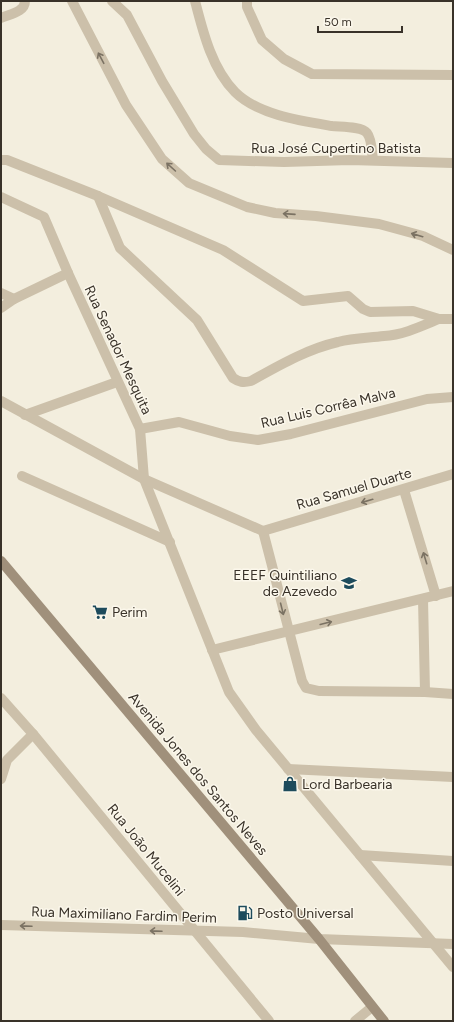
<svg xmlns="http://www.w3.org/2000/svg" width="454" height="1022" font-family="Figtree,sans-serif">
<style>
.lines{fill:none;stroke-linecap:round;stroke-linejoin:round}
.minor{stroke:#ccc0aa;stroke-width:10}
.secondary{stroke:#a0907b;stroke-width:10}
.oneway{stroke:#7b7263}
.labels{text-anchor:middle;dominant-baseline:central;stroke-width:3;stroke-linejoin:round;paint-order:stroke}
.street-label{font-size:14px;fill:#393229;stroke:#fbf7eb}
.poi-label{font-size:14px;fill:#393229;stroke:#fbf7eb;text-anchor:start}
</style>
<rect width="100%" height="100%" fill="#f3eede"/>
<g class="lines">
<g class="minor">
<polyline points="72,1 126,105 162,159 189,183 247,207 275,213 316,216 379,224 423,236 453,250"/>
<polyline points="112,1 127,15 162,81 194,134 206,149 219,160 284,162 350,160 453,163"/>
<path d="M 195,1 C 203,32 212,69 235,92 C 258,115 301,121 332,126 C 341,127 361,126 367,133 C 372,139 372,154 373,160"/>
<polyline points="247,1 247,7 262,40 284,59 312,74 453,75"/>
<path d="M 1,18 C 10,14 25,12 25,1"/>
<polyline points="1,160 7,160 98,196 223,250 303,301 348,296 363,309 370,312 413,311 439,319 453,319"/>
<path d="M 98,196 L 120,248 L 197,320 L 233,378 C 239,382 243,383 251,381 C 278,366 307,349 338,342 C 353,338 368,338 384,336 C 403,335 422,326 439,319"/>
<polyline points="1,197 44,217 68,273 140,429 144,479 229,692 256,730 453,967"/>
<polyline points="1,293 14,299"/>
<polyline points="1,308 14,299 68,273"/>
<polyline points="1,401 144,479 263,531"/>
<polyline points="25,415 117,382"/>
<polyline points="140,429 179,422 230,436 258,440 291,434 427,399 453,397"/>
<polyline points="22,476 170,542"/>
<polyline points="404,490 436,596"/>
<polyline points="263,531 302,681 306,688 319,691 425,692 453,694"/>
<polyline points="263,531 453,474"/>
<polyline points="423,599 425,692"/>
<polyline points="212,650 453,591"/>
<polyline points="1,698 33,734 269,1021"/>
<polyline points="288,769 453,777"/>
<polyline points="1,779 7,760 33,734"/>
<polyline points="360,855 453,861"/>
<polyline points="1,925 243,932 319,939 453,944"/>
<polyline points="355,1021 372,1007"/>
</g>
<polyline class="secondary" points="1,561 319,939 384,1021"/>
</g>
<defs><path id="oneway-shaft" d="M-6 0H5M1.5-3L5.5 0L1.5 3" fill="none" stroke-width="1.6" stroke-linecap="round" stroke-linejoin="round"/></defs>
<g class="oneway">
<use href="#oneway-shaft" transform="translate(101 58) rotate(-118)"/>
<use href="#oneway-shaft" transform="translate(171 167) rotate(-138)"/>
<use href="#oneway-shaft" transform="translate(289 214) rotate(-176)"/>
<use href="#oneway-shaft" transform="translate(417 235) rotate(-164)"/>
<use href="#oneway-shaft" transform="translate(367 501) rotate(164)"/>
<use href="#oneway-shaft" transform="translate(425 558) rotate(-107)"/>
<use href="#oneway-shaft" transform="translate(282 609) rotate(76)"/>
<use href="#oneway-shaft" transform="translate(326 623) rotate(-14)"/>
<use href="#oneway-shaft" transform="translate(26 926) rotate(-178)"/>
<use href="#oneway-shaft" transform="translate(156 931) rotate(-178)"/>
</g>
<defs>
<g id="school-bare" transform="scale(1.2)"><path d="M0-5L7-2L0 1L-7-2ZM-4 1L0 2.5L4 1V4Q0 6-4 4Z" fill="#1d4b5c" stroke="#fbf7eb" stroke-width="2.5" paint-order="stroke"/></g>
<g id="supermarket-bare" transform="scale(1.2)"><path d="M-6-5.5h2.5l.6 2H6L4.5 2H-2.5L-4.4-4H-6ZM-1.5 3.2a1.3 1.3 0 1 0 .1 0ZM3 3.2a1.3 1.3 0 1 0 .1 0Z" fill="#1d4b5c" stroke="#fbf7eb" stroke-width="2.5" paint-order="stroke"/></g>
<g id="shop-bare" transform="scale(1.2)"><path d="M-5-2.5h2.3a2.7 3.5 0 0 1 5.4 0H5L5.5 6h-11ZM-1.5-2.5h3a1.5 2.3 0 0 0-3 0Z" fill="#1d4b5c" stroke="#fbf7eb" stroke-width="2.5" paint-order="stroke"/></g>
<g id="fuel-bare" transform="scale(1.2)"><path d="M-5.5-6h7V0h2V4h1.3V-2.5L3-4.5l.8-.8L6-3V5H2.5V1h-1V6h-7ZM-4.2-4.7v3.2H.2V-4.7Z" fill="#1d4b5c" stroke="#fbf7eb" stroke-width="2.5" paint-order="stroke"/></g>
</defs>
<g fill-rule="evenodd">
<use href="#school-bare" x="349" y="583"/>
<use href="#supermarket-bare" x="100" y="612"/>
<use href="#shop-bare" x="290" y="784"/>
<use href="#fuel-bare" x="245" y="913"/>
</g>
<g class="labels">
<g class="street-label">
<text x="336" y="148">Rua José Cupertino Batista</text>
<text transform="translate(118 350) rotate(65)">Rua Senador Mesquita</text>
<text transform="translate(328 408) rotate(-13)">Rua Luis Corrêa Malva</text>
<text transform="translate(354 489) rotate(-16)">Rua Samuel Duarte</text>
<text transform="translate(198 774) rotate(50)">Avenida Jones dos Santos Neves</text>
<text transform="translate(146 850) rotate(51)">Rua João Mucelini</text>
<text transform="translate(124 915) rotate(2)">Rua Maximiliano Fardim Perim</text>
</g>
<g class="poi-label">
<text x="337" y="575" text-anchor="end">EEEF Quintiliano<tspan x="337" dy="16">de Azevedo</tspan></text>
<text x="112" y="612">Perim</text>
<text x="302" y="784">Lord Barbearia</text>
<text x="257" y="913">Posto Universal</text>
</g>
</g>
<rect width="454" height="1022" fill="none" stroke="#393229" stroke-width="4"/>
<path d="M318 26v6h84v-6" fill="none" stroke="#393229" stroke-width="2"/>
<text x="324" y="26" font-size="12" fill="#393229" stroke="#fbf7eb" stroke-width="3" paint-order="stroke">50 m</text>
</svg>
